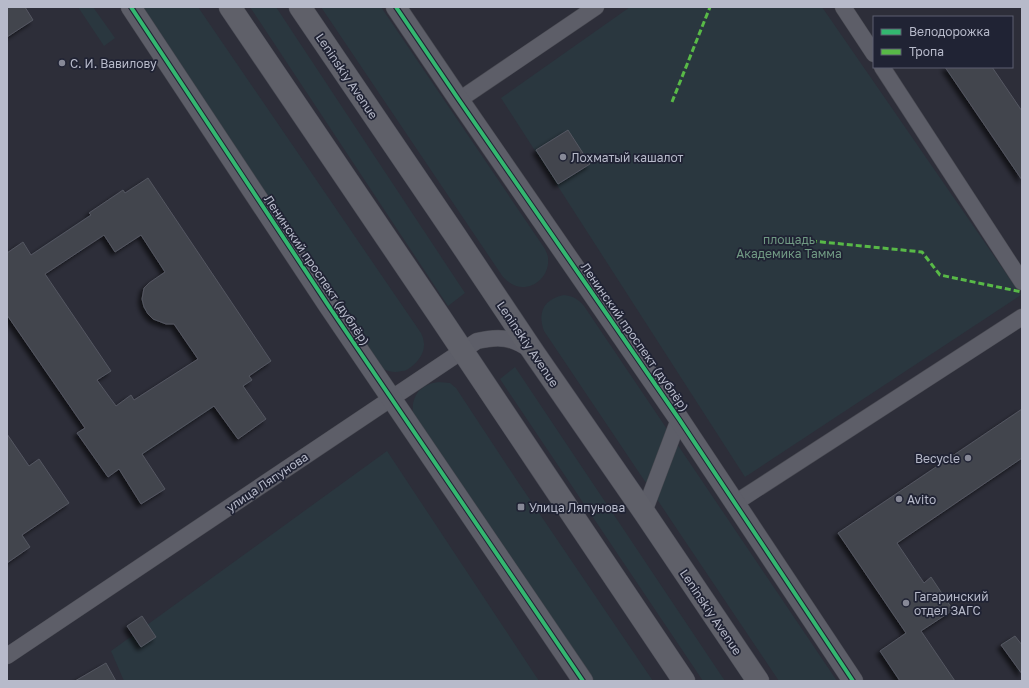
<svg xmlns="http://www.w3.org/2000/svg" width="1029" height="688" font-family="'Golos Text',sans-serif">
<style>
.green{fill:#2a373f}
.building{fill:#43444e;stroke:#545761;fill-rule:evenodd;filter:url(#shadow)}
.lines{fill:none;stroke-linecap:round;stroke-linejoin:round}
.minor-casing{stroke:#484951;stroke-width:17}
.tertiary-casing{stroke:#484951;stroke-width:21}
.primary-casing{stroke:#484953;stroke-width:23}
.minor{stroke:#5d5e68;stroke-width:16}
.tertiary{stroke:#5d5e68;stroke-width:20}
.primary{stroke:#5f6069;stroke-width:22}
.quiet{stroke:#58b947;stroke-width:3;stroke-dasharray:6 3;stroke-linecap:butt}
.cycleway-casing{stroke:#202334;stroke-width:6}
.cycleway{stroke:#33b770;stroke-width:4}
.poi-dot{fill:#878997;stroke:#202334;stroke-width:1.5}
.labels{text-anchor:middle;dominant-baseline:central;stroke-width:3.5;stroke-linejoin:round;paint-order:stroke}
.poi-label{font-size:12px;fill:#b7baca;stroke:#202334;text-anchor:start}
.street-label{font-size:12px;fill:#b7baca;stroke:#202334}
.park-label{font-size:12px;fill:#709983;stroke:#202334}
</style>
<defs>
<filter id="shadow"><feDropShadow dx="-3.5" dy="3.5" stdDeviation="2" flood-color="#0009"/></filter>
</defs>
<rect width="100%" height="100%" fill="#2d2e39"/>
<g class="green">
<polygon points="78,7 93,7 115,38 104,46"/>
<path d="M 135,7 L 198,7 L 421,333 C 428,347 422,358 411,367 C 408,369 406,371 402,371 C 395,373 390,372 383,369 Z"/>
<polygon points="250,7 276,7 465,293 448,306"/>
<path d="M 321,7 L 381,7 L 545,249 C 546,252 548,255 548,258 C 550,276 533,291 516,286 C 511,284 507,281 503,277 Z"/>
<polygon points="630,7 822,7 1021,295 745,477 501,98"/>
<path d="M 564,295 C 573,296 578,299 584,306 L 837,681 L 779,681 L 544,331 C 537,312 544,299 564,295 Z"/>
<polygon points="515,367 725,681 703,681 500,379"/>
<path d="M 439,382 L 450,383 L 456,388 L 516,479 L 653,681 L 594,681 L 413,414 C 411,395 421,384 439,382 Z"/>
<polygon points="387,451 539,681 124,681 111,651"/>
</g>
<g class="building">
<polygon points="7,7 25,7 33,20 7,37"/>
<polygon points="945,67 992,67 1022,111 1022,180"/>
<polygon points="568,130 590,164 558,184 536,150"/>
<path d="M 148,178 L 271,361 L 249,376 L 252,380 L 243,386 L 266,419 L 238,439 L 214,406 L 142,454 L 165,489 L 141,504 L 119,469 L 108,477 L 77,433 L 85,428 L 7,315 L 7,253 L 23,242 L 31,255 L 91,215 L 89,213 L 123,190 L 125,193 ZM 104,235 L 115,252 L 141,235 L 165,272 L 149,283 L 144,288 L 142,299 L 144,307 L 148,314 L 153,319 L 166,324 L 174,324 L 198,359 L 134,400 L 131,395 L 116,406 L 97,380 L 111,371 L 45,274 Z"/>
<polygon points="1022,409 1022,458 897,543 924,583 931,577 953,610 921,631 955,681 900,681 880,651 906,633 838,533"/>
<polygon points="7,434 29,466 39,459 69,503 22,535 30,547 7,563"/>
<polygon points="142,616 156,637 141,647 127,626"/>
<polygon points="1015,636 1022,645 1022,674 1001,645"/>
<polygon points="106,663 116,681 75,681"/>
</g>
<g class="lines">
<g class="minor-casing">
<g id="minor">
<polyline points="843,7 874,54"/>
<polyline points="882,67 1022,282"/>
<polyline points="459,100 596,7"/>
<polyline points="735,503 1022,317"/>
<polyline points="644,512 679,419"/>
<path d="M 7,656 L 477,341 C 499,336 512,337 530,350"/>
</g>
</g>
<g class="tertiary-casing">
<g id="tertiary">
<polyline points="131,7 328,305 583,681"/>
<polyline points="396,7 459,100 679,419 853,681"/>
</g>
</g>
<g class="primary-casing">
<g id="primary">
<polyline points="230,7 440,317 545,474 684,681"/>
<polyline points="300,7 455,235 534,353 644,512 758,681"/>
</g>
</g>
<use href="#minor" class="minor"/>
<use href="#tertiary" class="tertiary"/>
<use href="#primary" class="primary"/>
<g class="quiet">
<polyline points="672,102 710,7"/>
<polyline points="802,240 922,252 940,275 1022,292"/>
</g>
<g class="cycleway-casing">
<g id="cycleway">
<polyline points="131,7 328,305 583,681"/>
<polyline points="396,7 459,100 679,419 853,681"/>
</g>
</g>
<use href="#cycleway" class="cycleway"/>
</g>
<g class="poi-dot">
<circle cx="62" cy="63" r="4"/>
<circle cx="563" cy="157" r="4"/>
<circle cx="968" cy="458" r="4"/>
<circle cx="899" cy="499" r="4"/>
<rect x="517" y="503" width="8" height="8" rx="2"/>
<circle cx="906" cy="603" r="4"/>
</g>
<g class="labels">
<g class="poi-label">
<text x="70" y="63">С. И. Вавилову</text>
<text x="571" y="157">Лохматый кашалот</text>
<text x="960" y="458" text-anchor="end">Becycle</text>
<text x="907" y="499">Avito</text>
<text x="529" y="507">Улица Ляпунова</text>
<text x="914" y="596">Гагаринский<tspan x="914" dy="14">отдел ЗАГС</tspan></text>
</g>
<g class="street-label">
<text transform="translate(347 76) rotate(56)">Leninskiy Avenue</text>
<text transform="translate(317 270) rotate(56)">Ленинский проспект (дублёр)</text>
<text transform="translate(635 337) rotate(55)">Ленинский проспект (дублёр)</text>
<text transform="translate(528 344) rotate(56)">Leninskiy Avenue</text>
<text transform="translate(267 482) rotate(-34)">улица Ляпунова</text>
<text transform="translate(711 612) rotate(56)">Leninskiy Avenue</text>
</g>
<g class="park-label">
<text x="789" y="239">площадь<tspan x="789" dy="14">Академика Тамма</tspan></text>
</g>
</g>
<rect width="1029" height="688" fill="none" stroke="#b7baca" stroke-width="16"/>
<rect x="873" y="16" width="140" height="52" fill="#202334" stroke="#5c5f70"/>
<rect x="881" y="29" width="20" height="6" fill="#33b770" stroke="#5c5f70"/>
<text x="909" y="36" font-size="12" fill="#b7baca">Велодорожка</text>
<rect x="881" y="49" width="20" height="6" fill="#58b947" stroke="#5c5f70"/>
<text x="909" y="56" font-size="12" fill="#b7baca">Тропа</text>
</svg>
